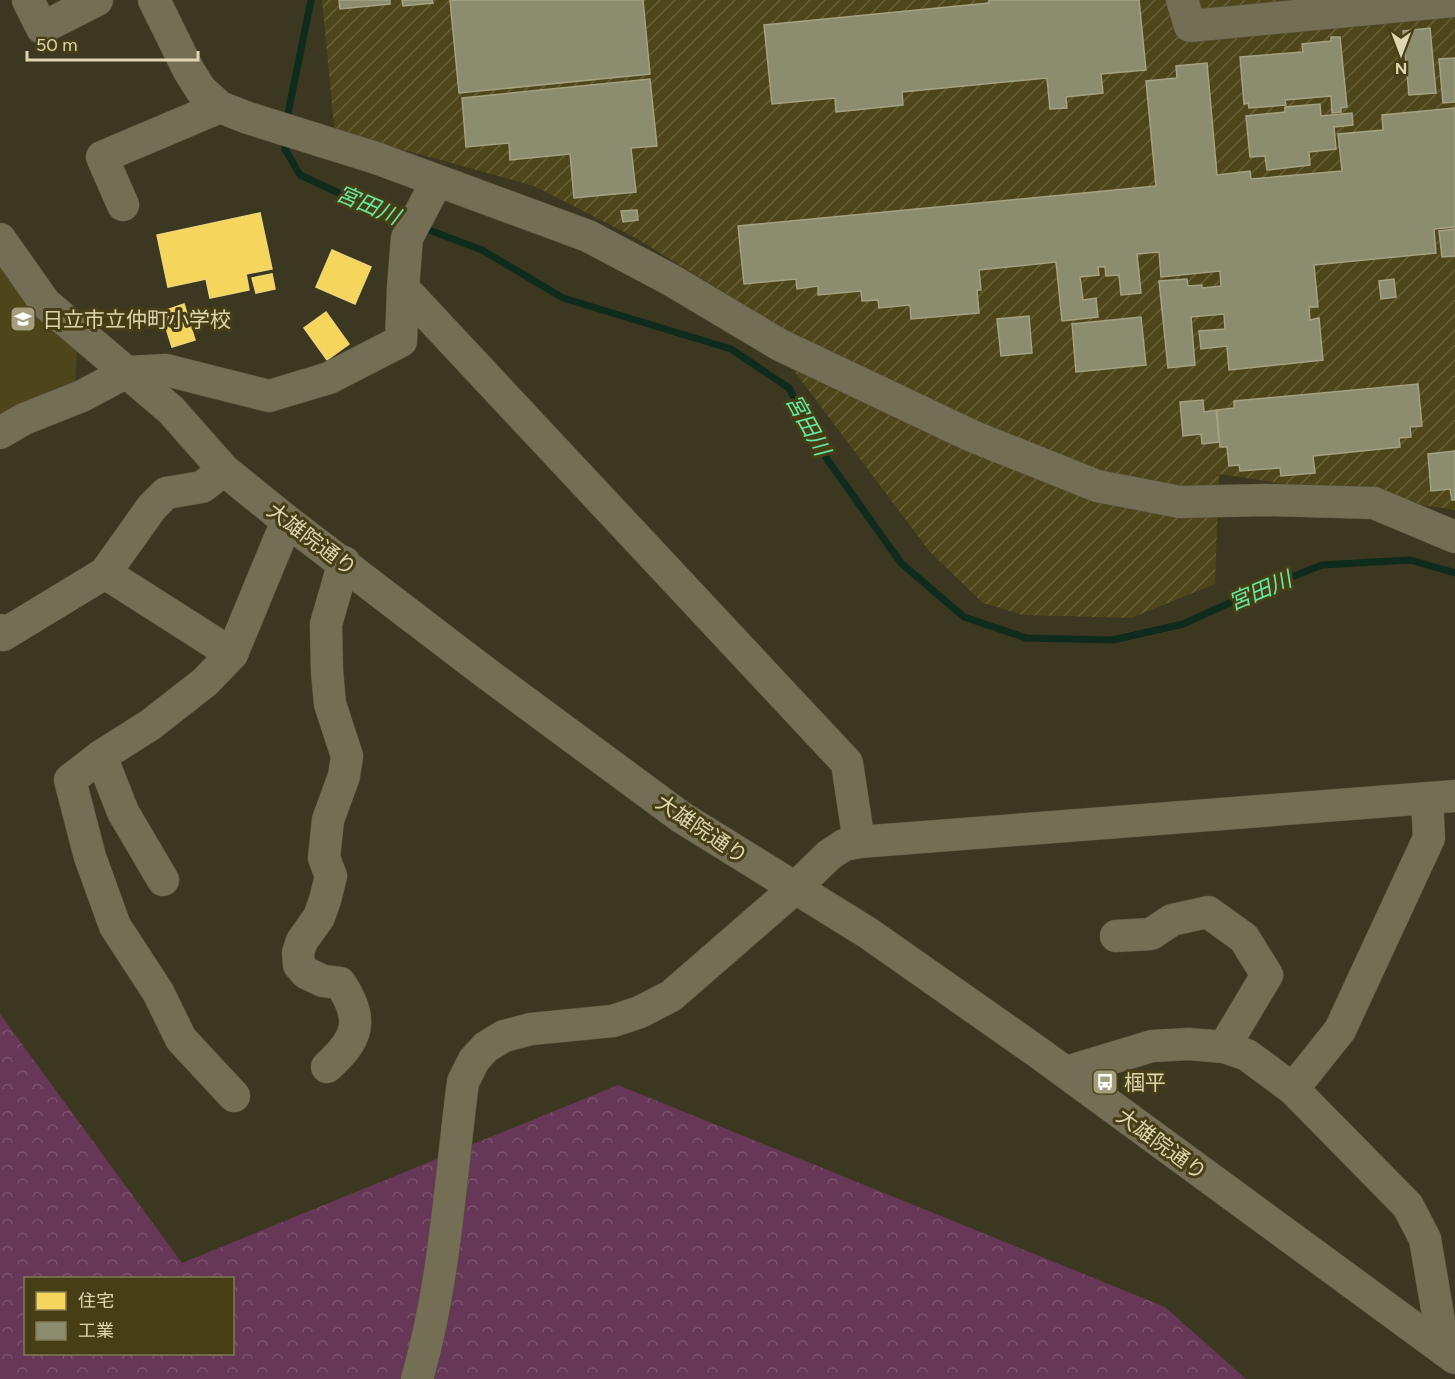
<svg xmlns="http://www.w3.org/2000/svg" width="1455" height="1379" font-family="Figtree,'Noto Sans JP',sans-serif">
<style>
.built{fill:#4e461a}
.industrial{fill:url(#industrial-furrows)}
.forest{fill:url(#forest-crowns);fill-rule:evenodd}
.homes{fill:#f6d55c;stroke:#eed576;stroke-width:1.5}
.industry{fill:#8c8c6e;stroke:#a4a282;stroke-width:1.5}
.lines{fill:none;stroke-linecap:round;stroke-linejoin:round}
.stream{stroke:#0e2b1b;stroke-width:7}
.minor-casing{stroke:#57533e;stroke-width:33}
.minor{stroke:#736e54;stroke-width:32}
.labels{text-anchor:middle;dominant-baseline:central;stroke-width:6;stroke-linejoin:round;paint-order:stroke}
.poi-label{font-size:21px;fill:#ddd6b1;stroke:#473e15;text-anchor:start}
.street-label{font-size:21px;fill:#ddd6b1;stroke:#473e15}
.water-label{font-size:22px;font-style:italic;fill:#63eba5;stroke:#473e15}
</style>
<defs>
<pattern id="industrial-furrows" width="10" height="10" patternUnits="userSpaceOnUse" patternTransform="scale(1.5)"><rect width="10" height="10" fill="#4e461a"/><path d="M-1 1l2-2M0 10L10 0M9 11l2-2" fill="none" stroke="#676039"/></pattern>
<pattern id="forest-crowns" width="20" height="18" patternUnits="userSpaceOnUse" patternTransform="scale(1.5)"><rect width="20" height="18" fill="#663756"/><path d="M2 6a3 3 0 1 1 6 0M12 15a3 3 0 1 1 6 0" fill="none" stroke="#7b536c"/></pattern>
</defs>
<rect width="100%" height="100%" fill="#3c3720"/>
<polygon class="built" points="0,265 15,288 77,351 75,388 15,406 0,414"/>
<polygon class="industrial" points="322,0 1455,0 1455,510 1219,474 1215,584 1131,618 1023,615 983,603 929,551 792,368 802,340 634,237 534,186 408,151 335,135"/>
<path class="forest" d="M 0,1014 L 182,1263 L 618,1085 L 1165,1307 L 1246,1379 L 0,1379 ZM 26,1278 L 232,1278 L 232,1354 L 26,1354 Z"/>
<g class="homes">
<polygon points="260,213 272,269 246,274 249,290 210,298 206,279 168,287 157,235"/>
<polygon points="332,250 371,267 355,304 316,287"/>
<polygon points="272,274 275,289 256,293 252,278"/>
<polygon points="184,304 195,340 172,347 161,312"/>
<polygon points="326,312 349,344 327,360 304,328"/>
</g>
<g class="industry">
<polygon points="339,0 390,0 390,4 340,9"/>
<polygon points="402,0 432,0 433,3 403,6"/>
<polygon points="450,0 643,0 650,74 459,93"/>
<polygon points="989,0 1139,0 1146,70 1101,74 1103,93 1066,97 1067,108 1050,109 1047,78 902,92 903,105 836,112 835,98 772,104 764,25 989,3"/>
<polygon points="1430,28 1436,93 1409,95 1403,31"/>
<polygon points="1331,37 1340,37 1347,107 1341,108 1341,112 1332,113 1331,96 1285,100 1286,105 1249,108 1248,103 1244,104 1240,57 1303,52 1302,44 1331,41"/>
<polygon points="1455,58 1455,102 1443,103 1439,59"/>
<polygon points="1207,63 1217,175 1250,171 1251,179 1342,171 1338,134 1383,130 1382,115 1455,108 1455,227 1434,229 1436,253 1314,265 1318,307 1309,307 1310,320 1319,318 1323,360 1229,370 1227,346 1201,349 1199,331 1225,329 1224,314 1191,317 1195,365 1168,368 1159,281 1187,279 1188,286 1202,285 1202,288 1221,286 1220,271 1161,277 1159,252 1137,254 1141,293 1121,295 1119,275 1106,276 1105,267 1098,267 1099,275 1080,277 1083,300 1096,298 1098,317 1062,321 1056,262 979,270 981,290 977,290 979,313 911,319 910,305 879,308 878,300 862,301 861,291 818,295 818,286 797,289 796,279 744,284 738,226 1156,186 1146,81 1177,78 1176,66"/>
<polygon points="650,79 657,146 631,148 636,192 574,198 570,154 510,160 509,143 466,147 462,98"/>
<polygon points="1320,104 1321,116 1352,113 1353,125 1334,127 1336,149 1309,152 1310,165 1267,170 1265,156 1250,157 1246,116 1285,112 1285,107"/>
<polygon points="637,210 638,220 623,222 621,211"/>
<polygon points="1455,229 1455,256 1442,257 1439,231"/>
<polygon points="1394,279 1396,297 1381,299 1379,281"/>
<polygon points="1029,316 1032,353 1001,356 997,319"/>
<polygon points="1141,317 1146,365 1076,372 1072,324"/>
<polygon points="1418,384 1422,426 1410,427 1411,437 1399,438 1400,447 1313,456 1315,473 1281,476 1280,468 1240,471 1239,465 1229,466 1227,447 1220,447 1217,410 1234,408 1234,401"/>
<polygon points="1203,400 1204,412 1216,410 1219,442 1202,444 1201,434 1183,436 1180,402"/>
<polygon points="1455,451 1455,500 1452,500 1450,489 1431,491 1428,454"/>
</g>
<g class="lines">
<g class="stream">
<polyline points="286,123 311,0"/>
<polyline points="285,137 285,149 300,175 369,207 408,222"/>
<polyline points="421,227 482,250 563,298 731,349 789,388 827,459 901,563 964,617 1026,638 1113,640 1183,624 1256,591 1322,565 1410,560 1455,573"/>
</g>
<g class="minor-casing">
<g id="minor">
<polyline points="28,0 42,28 97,0"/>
<polyline points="154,0 189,71 201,90 220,107 248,118 376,158 588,236 671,280 780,345 972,436 1097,486 1180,502 1266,500 1374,503 1455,537"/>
<polyline points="1182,0 1190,26 1455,1"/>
<polyline points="437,181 407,238 403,288 847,763 859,842"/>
<polyline points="123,205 102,157 220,107"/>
<polyline points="0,239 45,303 171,410 224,470 287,521 486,673 681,817 868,933 1039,1053 1455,1358"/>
<polyline points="0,433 24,419 82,396 127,372 166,370 269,396 329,378 401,341 403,288"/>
<polyline points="105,573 232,654"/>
<polyline points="0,630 3,635 105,573 152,507 166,493 202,487 224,470"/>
<polyline points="101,756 123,812 163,880"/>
<polyline points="1116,936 1151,934 1172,920 1208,912 1244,938 1267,975 1224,1047"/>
<path d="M 327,1067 C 358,1039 365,1020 340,983 L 323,981 L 306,973 L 299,965 L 298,953 L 302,941 L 319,917 L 325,900 L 331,876 L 324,858 L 328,820 L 344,776 L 347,756 L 330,704 L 327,671 L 326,624 L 344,562"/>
<polyline points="1066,1072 1152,1046 1189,1044 1224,1047 1247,1055 1293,1089 1408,1206 1425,1239 1444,1350"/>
<polyline points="1293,1089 1340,1030 1429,838 1427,799"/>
<polyline points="234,1096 181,1039 158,992 115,926 90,857 70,780 101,756 150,725 205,682 232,654 287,521"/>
<path d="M 417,1379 C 445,1282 450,1182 463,1082 L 474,1060 L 486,1047 L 504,1036 L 531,1029 L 613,1021 L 640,1012 L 671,996 L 794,889 L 829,855 L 844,845 L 859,842 L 1455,796"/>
</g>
</g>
<use href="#minor" class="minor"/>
</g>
<defs>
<g id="school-square" transform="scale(1.35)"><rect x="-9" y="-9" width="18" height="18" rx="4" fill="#a59e7e" stroke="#473e15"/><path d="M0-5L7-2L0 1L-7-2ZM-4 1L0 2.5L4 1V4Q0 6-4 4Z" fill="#fff"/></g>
<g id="bus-square" transform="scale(1.35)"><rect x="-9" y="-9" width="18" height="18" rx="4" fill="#a59e7e" stroke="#473e15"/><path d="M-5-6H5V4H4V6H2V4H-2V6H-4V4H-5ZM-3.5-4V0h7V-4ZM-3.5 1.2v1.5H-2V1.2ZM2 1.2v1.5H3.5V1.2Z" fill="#fff"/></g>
</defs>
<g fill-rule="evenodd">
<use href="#school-square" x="23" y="319"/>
<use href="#bus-square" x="1105" y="1082"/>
</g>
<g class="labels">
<g class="poi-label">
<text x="42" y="319">日立市立仲町小学校</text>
<text x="1124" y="1082">椢平</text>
</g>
<g class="street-label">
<text transform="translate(312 539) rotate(37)">大雄院通り</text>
<text transform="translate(702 829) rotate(34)">大雄院通り</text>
<text transform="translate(1162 1144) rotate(36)">大雄院通り</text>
</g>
<g class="water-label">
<text transform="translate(368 205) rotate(23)">宮田川</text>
<text transform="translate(808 425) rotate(61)">宮田川</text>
<text transform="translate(1260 591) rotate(-23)">宮田川</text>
</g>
</g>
<rect x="24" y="1277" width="210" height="78" fill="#473e15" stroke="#837b53" stroke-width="1.5"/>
<rect x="36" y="1292" width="30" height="18" fill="#f6d55c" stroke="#837b53" stroke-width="1.5"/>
<text x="78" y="1307" font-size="18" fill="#ddd6b1">住宅</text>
<rect x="36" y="1322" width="30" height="18" fill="#8c8c6e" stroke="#837b53" stroke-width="1.5"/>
<text x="78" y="1337" font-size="18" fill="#ddd6b1">工業</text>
<g transform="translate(1401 54) rotate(180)" stroke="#473e15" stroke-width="4.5" paint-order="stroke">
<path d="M0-4.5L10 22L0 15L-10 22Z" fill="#ddd6b1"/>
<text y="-9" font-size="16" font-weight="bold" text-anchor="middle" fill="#ddd6b1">N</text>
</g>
<path d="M27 51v9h171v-9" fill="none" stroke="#ddd6b1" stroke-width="3"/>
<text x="36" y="51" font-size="18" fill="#ddd6b1" stroke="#473e15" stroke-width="4.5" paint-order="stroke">50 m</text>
</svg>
